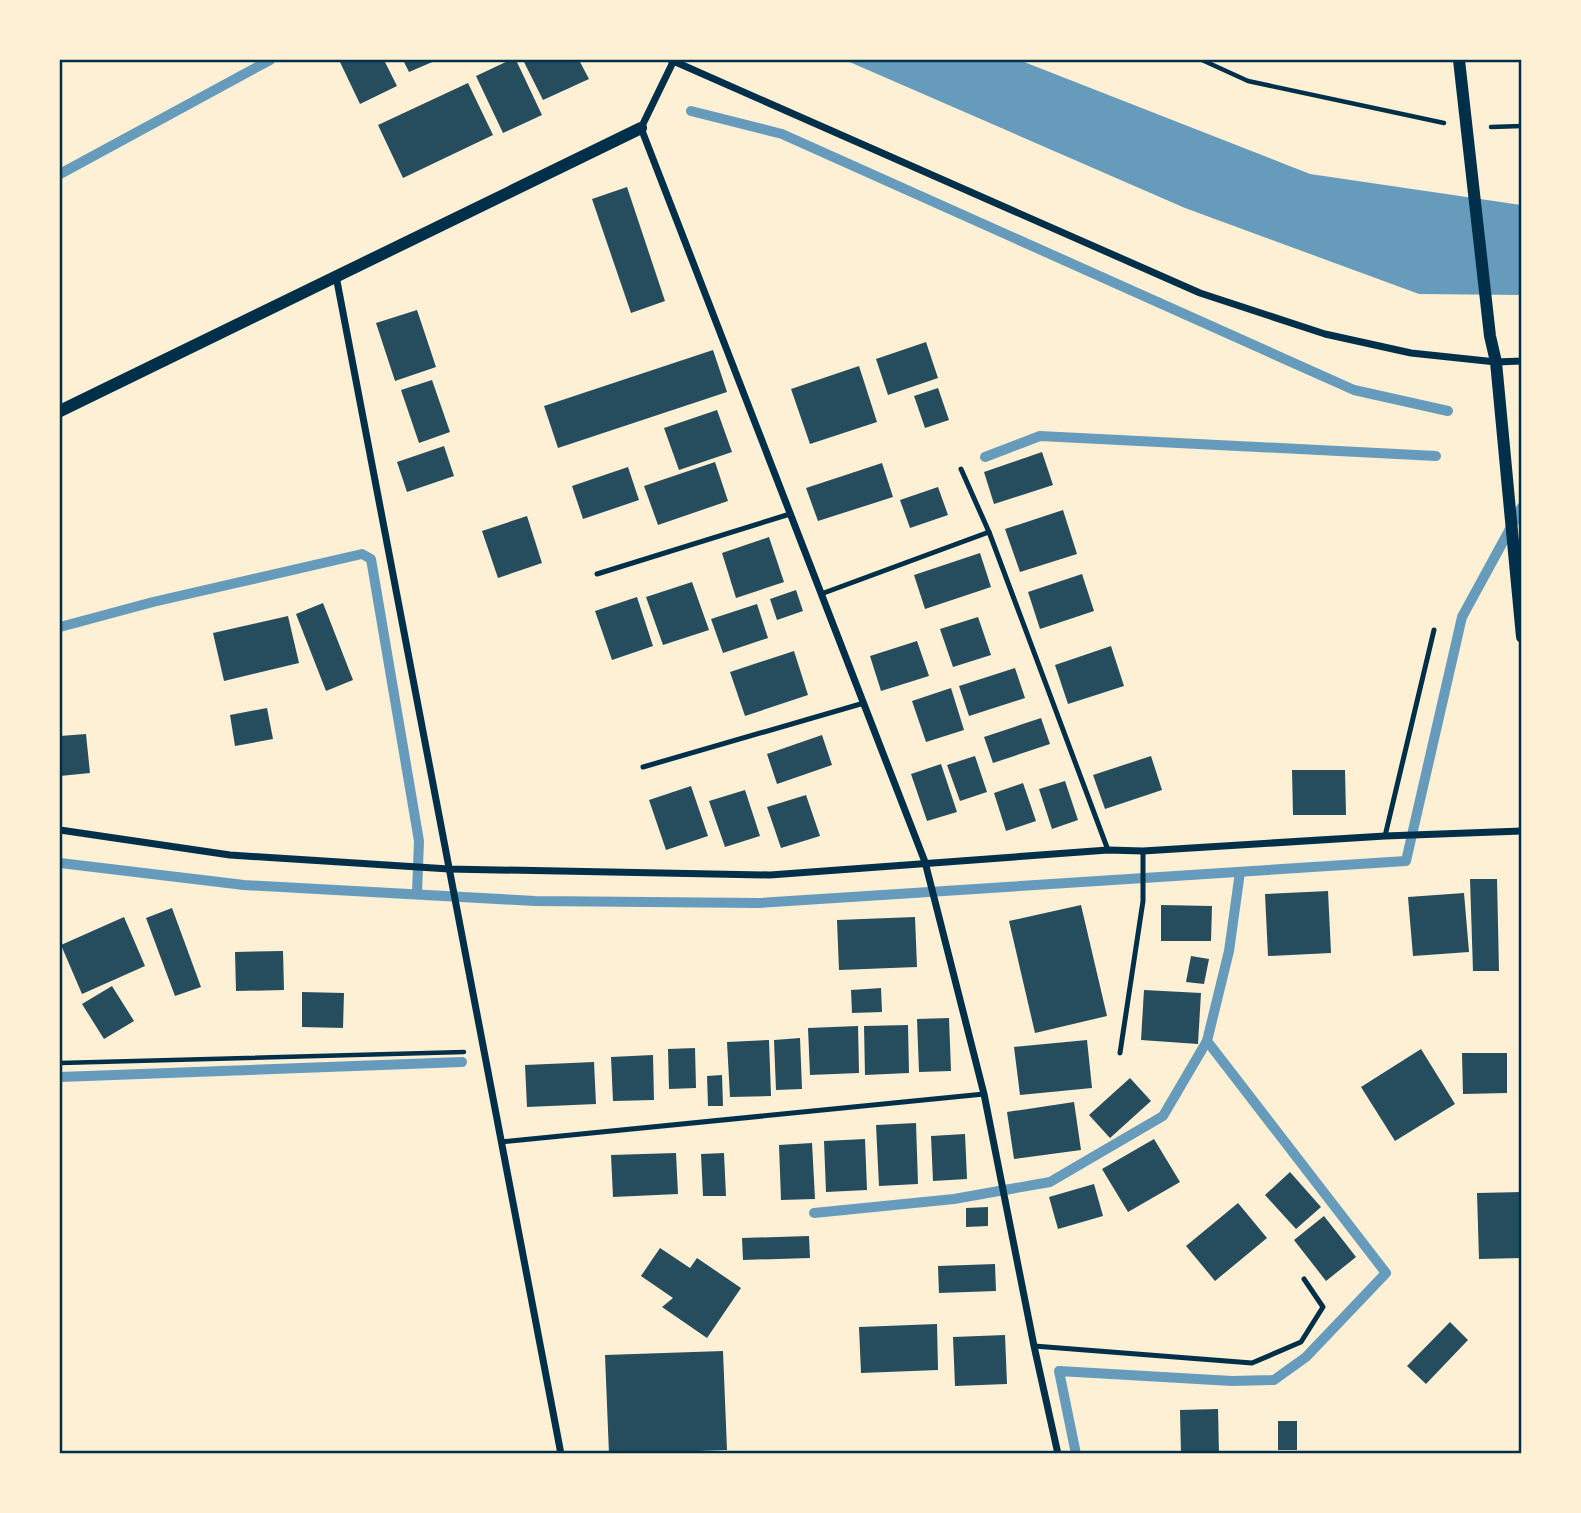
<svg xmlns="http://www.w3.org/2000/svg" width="1581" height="1513" font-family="'Space Grotesk',sans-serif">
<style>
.water{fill:#669bbc}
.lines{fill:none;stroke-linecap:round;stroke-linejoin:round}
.stream{stroke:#669bbc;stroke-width:10}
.building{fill:#264d5e}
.path{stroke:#003049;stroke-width:4.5}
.service{stroke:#003049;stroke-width:5}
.minor{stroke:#003049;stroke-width:7}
.tertiary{stroke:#003049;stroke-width:12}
.neatline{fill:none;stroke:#003049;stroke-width:2.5}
</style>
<rect width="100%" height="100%" fill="#fdf0d5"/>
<polygon class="water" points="845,60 1019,60 1310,174 1521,205 1521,295 1419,294 1185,208"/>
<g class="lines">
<g class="stream">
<polyline points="691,111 782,134 1354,390 1448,411"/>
<polyline points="60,174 270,60"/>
<polyline points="985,457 1040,436 1436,456"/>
<polyline points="60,627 153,602 362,554 371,559 419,841 417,893"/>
<polyline points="60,863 244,885 535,901 759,903 1406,861 1462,617 1522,507"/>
<polyline points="60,1077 462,1062"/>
<polyline points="814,1213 954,1199 1050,1182 1163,1116 1207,1041 1229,951 1240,872"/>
<polyline points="1076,1454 1059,1371 1232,1381 1274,1380 1306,1357 1386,1273 1207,1041"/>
</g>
</g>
<g class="building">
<polygon points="339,60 384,60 397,86 360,104"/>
<polygon points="403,60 437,60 409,72"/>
<polygon points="510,60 516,60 542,115 503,133 476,76"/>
<polygon points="523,60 579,60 589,79 543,100"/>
<polygon points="468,83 493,135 403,178 378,125"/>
<polygon points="627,187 665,301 631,313 592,199"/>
<polygon points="417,310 436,367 395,381 376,323"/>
<polygon points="926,342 938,378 888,395 876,359"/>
<polygon points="713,350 727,392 558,448 544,406"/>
<polygon points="859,366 877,422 810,444 791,389"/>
<polygon points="432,380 450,432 419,443 401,390"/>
<polygon points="938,388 949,420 925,428 914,396"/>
<polygon points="717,410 732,452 679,470 664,428"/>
<polygon points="444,446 454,476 407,492 397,462"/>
<polygon points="1042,452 1053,485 994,504 984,472"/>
<polygon points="715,462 728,501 658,525 644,486"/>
<polygon points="882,463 893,497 818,521 806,488"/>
<polygon points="628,467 639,500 583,519 572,486"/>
<polygon points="938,487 948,515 910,528 900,500"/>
<polygon points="1063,510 1077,554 1020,572 1005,529"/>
<polygon points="527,516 542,563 498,578 482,531"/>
<polygon points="769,537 784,582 736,598 722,553"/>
<polygon points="980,553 991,587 925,609 914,575"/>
<polygon points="1082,574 1094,611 1040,629 1028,592"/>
<polygon points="692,582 709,630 663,645 646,597"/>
<polygon points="796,590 803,611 777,620 770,599"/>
<polygon points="637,597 653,646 612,660 595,611"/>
<polygon points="323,603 353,680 326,691 296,614"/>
<polygon points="757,604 768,638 723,653 711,619"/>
<polygon points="288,616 299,663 224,681 213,633"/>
<polygon points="978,617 991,655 953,667 940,629"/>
<polygon points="917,641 929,676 881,691 870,656"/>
<polygon points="1111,646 1124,686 1068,704 1055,665"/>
<polygon points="794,651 808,695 745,716 730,672"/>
<polygon points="1015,668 1025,698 969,716 959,686"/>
<polygon points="951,688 964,730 926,742 912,701"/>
<polygon points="267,708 273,739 235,746 230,715"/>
<polygon points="1041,718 1050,744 993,763 984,737"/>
<polygon points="86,734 90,773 60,776 60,736"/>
<polygon points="822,735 832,765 777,784 767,754"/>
<polygon points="975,756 987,792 960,801 947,765"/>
<polygon points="1151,756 1162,790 1105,809 1093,775"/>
<polygon points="941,764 957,812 927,821 911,774"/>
<polygon points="1292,770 1345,770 1346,815 1293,815"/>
<polygon points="1065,781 1078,820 1052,829 1039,789"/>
<polygon points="1023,783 1036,821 1006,831 994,793"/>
<polygon points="691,786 708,836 666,850 649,800"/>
<polygon points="745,790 760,836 725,847 709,801"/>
<polygon points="806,795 820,836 781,848 767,807"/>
<polygon points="1470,879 1497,879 1499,971 1473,971"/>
<polygon points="1328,891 1331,953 1268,956 1265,894"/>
<polygon points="1464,893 1469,952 1413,956 1408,897"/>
<polygon points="1081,905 1107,1016 1035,1033 1009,921"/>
<polygon points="1161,905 1212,906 1211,941 1161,941"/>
<polygon points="172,908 201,987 175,996 146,918"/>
<polygon points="124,917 145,966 82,994 61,945"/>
<polygon points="915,917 917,967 839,970 837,920"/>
<polygon points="283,951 284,990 236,991 235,952"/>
<polygon points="1191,956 1209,959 1204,984 1186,982"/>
<polygon points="112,986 134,1021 104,1039 82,1004"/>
<polygon points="881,988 882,1012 852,1013 851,990"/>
<polygon points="1144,990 1201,993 1198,1044 1141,1040"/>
<polygon points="302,992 344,993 343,1028 302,1027"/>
<polygon points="949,1018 951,1071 919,1072 917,1019"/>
<polygon points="908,1025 909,1073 865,1075 864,1026"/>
<polygon points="858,1026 859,1073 810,1075 808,1028"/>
<polygon points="800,1038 802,1089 776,1090 774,1040"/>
<polygon points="769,1040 771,1096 730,1097 727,1042"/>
<polygon points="1087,1040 1092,1088 1020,1095 1014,1047"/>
<polygon points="695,1048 696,1088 669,1089 668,1049"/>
<polygon points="1421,1049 1455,1104 1395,1141 1361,1087"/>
<polygon points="1462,1053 1507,1053 1507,1093 1463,1094"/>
<polygon points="653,1055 654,1100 613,1101 611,1057"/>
<polygon points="594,1062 596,1104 527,1107 525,1065"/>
<polygon points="722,1075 723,1106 708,1106 707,1076"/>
<polygon points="1130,1078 1151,1101 1110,1138 1089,1115"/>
<polygon points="1074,1102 1081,1150 1014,1159 1007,1112"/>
<polygon points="916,1123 918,1184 879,1186 876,1125"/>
<polygon points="965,1134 967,1179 933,1181 931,1136"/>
<polygon points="865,1139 867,1190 826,1192 824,1141"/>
<polygon points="1154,1139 1180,1182 1128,1212 1102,1169"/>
<polygon points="812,1143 815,1199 781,1200 779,1145"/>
<polygon points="676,1153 678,1194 613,1197 611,1155"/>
<polygon points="724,1153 726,1196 703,1196 701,1154"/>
<polygon points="1290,1172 1321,1207 1296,1229 1265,1195"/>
<polygon points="1094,1184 1103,1216 1058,1229 1049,1197"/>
<polygon points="1522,1192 1522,1258 1479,1259 1477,1193"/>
<polygon points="1238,1203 1267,1238 1215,1281 1186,1246"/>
<polygon points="988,1207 988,1226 966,1227 966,1208"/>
<polygon points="1324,1216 1356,1257 1326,1281 1294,1240"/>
<polygon points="809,1236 810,1258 743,1260 742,1238"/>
<polygon points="660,1248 690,1268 697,1258 741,1288 707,1338 662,1307 673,1298 641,1276"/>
<polygon points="995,1264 996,1291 939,1293 938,1266"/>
<polygon points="1450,1322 1468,1340 1426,1384 1407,1366"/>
<polygon points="937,1324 938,1370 861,1373 859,1327"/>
<polygon points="1005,1335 1007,1384 955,1386 953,1337"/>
<polygon points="723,1351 727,1450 609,1454 605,1355"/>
<polygon points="1218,1409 1219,1454 1181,1454 1180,1410"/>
<rect x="1278" y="1421" width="19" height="29"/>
</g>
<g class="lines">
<g class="path">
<polyline points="1202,60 1248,81 1444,123"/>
<polyline points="1491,127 1522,126"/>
<polyline points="60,1063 464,1052"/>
</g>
<g class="service">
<polyline points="961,469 989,532 1108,850"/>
<polyline points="597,574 790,514"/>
<polyline points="821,594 989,532"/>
<polyline points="643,767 864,703"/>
<polyline points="1385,836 1434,630"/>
<polyline points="1120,1053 1143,901 1143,851"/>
<polyline points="501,1142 984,1094"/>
<polyline points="1034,1346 1252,1363 1301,1342 1323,1307 1304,1279"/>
</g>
<g class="minor">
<polyline points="671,60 1200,293 1325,334 1411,353 1496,362 1522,361"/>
<polyline points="674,60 641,128 925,862 984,1094 1034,1346 1058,1454"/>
<polyline points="336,276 561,1454"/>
<polyline points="60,830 230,855 449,869 770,875 1108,850 1143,851 1385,836 1522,831"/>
</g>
<g class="tertiary">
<polyline points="1459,60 1490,336 1496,362 1522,637"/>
<polyline points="60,411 641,128"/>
</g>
</g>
<rect width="1581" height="1513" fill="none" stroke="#fdf0d5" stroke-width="122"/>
<rect x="61" y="61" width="1459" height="1391" class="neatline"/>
</svg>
